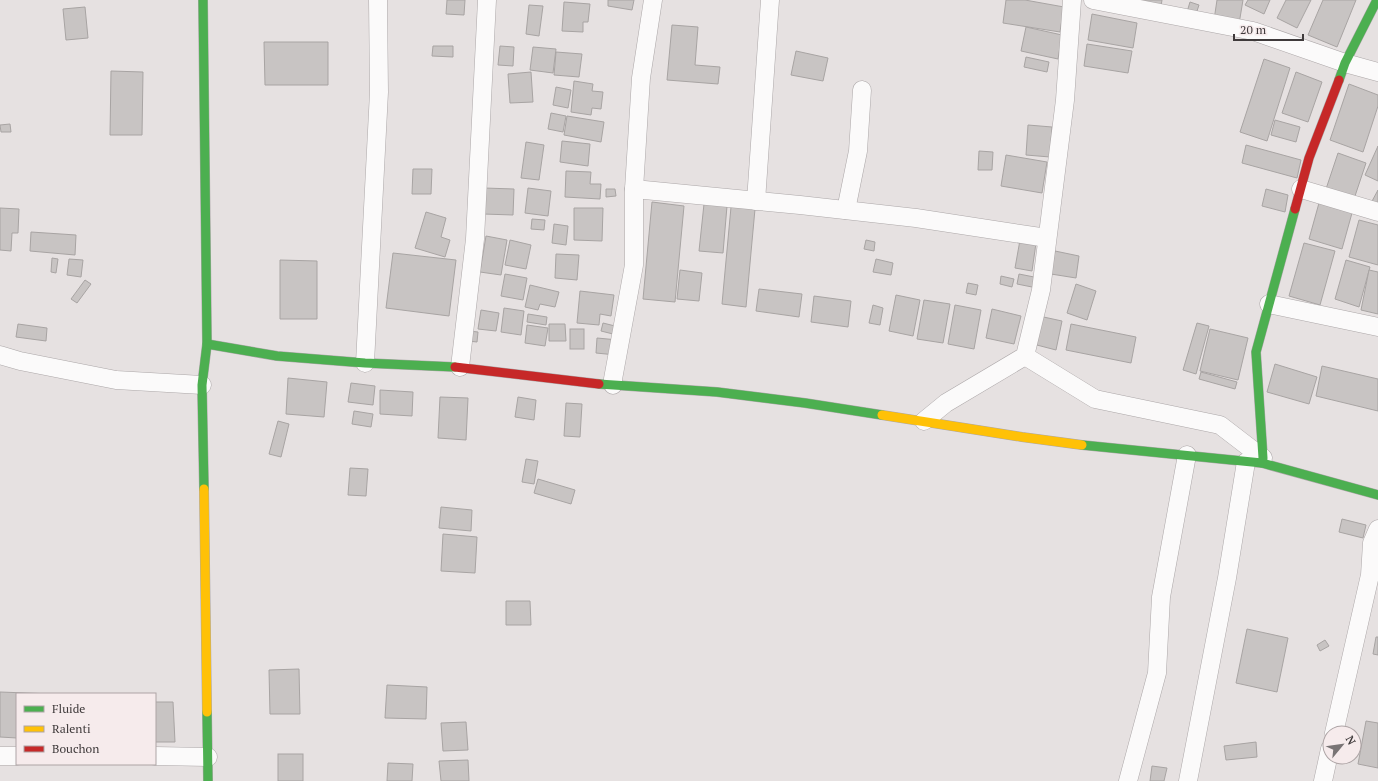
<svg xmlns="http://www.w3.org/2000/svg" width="1378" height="781" font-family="'PT Serif',serif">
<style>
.building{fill:#c8c4c3;stroke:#a8a4a3}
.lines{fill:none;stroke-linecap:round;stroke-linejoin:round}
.street-casing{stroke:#aca7a8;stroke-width:19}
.fast-casing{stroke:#aca7a8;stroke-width:10}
.slow-casing{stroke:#aca7a8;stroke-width:10}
.jam-casing{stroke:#aca7a8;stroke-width:10}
.street{stroke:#fbfafa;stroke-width:18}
.fast{stroke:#4caf50;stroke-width:9}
.slow{stroke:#ffc107;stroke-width:9}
.jam{stroke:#c62828;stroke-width:9}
</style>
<rect width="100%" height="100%" fill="#e6e1e1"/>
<g class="building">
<polygon points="447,0 465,0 464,15 446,14"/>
<polygon points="608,0 634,0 632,10 608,6"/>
<polygon points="1006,0 1025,0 1064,7 1060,32 1003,23"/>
<polygon points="1138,0 1162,0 1160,12"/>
<polygon points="1217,0 1243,0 1239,24 1214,20"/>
<polygon points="1248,0 1270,0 1264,14 1245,5"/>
<polygon points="1286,0 1311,0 1297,28 1277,18"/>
<polygon points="1323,0 1356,0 1337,47 1308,35"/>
<polygon points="564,2 590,4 588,22 583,22 583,32 562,31"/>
<polygon points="1190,2 1199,5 1196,14 1187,12"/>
<polygon points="529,5 543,6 539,36 526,34"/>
<polygon points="85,7 88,38 66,40 63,9"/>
<polygon points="1092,14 1137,23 1133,48 1088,40"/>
<polygon points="672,25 698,27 695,65 720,67 718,84 667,80"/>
<polygon points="1026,27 1062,35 1058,59 1021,51"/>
<polygon points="264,42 328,42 328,85 265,85"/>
<polygon points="1087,44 1132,51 1128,73 1084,66"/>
<polygon points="433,46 453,46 453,57 432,56"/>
<polygon points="500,46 514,47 513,66 498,65"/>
<polygon points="533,47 556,49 553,73 530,70"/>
<polygon points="796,51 828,58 823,81 791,75"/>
<polygon points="556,52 582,54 579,77 554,75"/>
<polygon points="1026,57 1049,62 1047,72 1024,67"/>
<polygon points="1264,59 1290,68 1267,141 1240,132"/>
<polygon points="111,71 143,72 142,135 110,135"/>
<polygon points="531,72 533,102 510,103 508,74"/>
<polygon points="1296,72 1322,82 1308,122 1282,113"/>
<polygon points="574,81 593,84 592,91 603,92 601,109 592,108 591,115 571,112"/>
<polygon points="1349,84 1378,95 1378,106 1363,152 1330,140"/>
<polygon points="556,87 571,90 568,108 553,105"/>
<polygon points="551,113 566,116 563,132 548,129"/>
<polygon points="567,116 604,122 601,142 564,135"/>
<polygon points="1275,120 1300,127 1296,142 1271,135"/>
<polygon points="10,124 11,132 1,132 0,125"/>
<polygon points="1028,125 1052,127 1050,157 1026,155"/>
<polygon points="562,141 590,144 588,166 560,162"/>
<polygon points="526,142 544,145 539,180 521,178"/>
<polygon points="1246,145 1301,160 1297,178 1242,163"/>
<polygon points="1378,146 1378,181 1365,175"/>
<polygon points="979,151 993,152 992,170 978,170"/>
<polygon points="1338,153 1366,163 1353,202 1325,192"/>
<polygon points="1006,155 1047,162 1042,193 1001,186"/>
<polygon points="413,169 432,169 431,194 412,194"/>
<polygon points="566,171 591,172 590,184 601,184 600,199 565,197"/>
<polygon points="484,188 514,189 513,215 483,214"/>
<polygon points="528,188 551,191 548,216 525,213"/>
<polygon points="606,189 615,189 616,196 606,197"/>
<polygon points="1266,189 1288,195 1285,212 1262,206"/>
<polygon points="1378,190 1378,206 1371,203"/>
<polygon points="652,202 684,206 675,302 643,299"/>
<polygon points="1319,203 1352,213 1342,249 1309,239"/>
<polygon points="704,204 727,206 723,253 699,251"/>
<polygon points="731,207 755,209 746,307 722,304"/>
<polygon points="0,208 19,209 18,233 12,233 11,251 0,250"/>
<polygon points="574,208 603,208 602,241 574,240"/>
<polygon points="426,212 446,218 441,237 450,240 445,257 415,248"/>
<polygon points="532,219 545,220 544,230 531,229"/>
<polygon points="1359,220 1378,225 1378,265 1349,257"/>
<polygon points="554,224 568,226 566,245 552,243"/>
<polygon points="31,232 76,235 75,255 30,251"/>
<polygon points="486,236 507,240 501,275 480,272"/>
<polygon points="510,240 531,245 526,269 505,265"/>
<polygon points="866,240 875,242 874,251 864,249"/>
<polygon points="1020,240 1036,243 1032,271 1015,268"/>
<polygon points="1304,243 1335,251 1320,305 1289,296"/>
<polygon points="1055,251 1079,256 1076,278 1051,274"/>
<polygon points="393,253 456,260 449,316 386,308"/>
<polygon points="556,254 579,255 577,280 555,278"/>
<polygon points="52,258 58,259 56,273 51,272"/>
<polygon points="69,259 83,260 81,277 67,275"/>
<polygon points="876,259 893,263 891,275 873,272"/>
<polygon points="280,260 317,261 317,319 280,319"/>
<polygon points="1346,260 1370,267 1359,307 1335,299"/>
<polygon points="680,270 702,273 699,301 677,299"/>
<polygon points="1369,270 1378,272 1378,314 1361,310"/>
<polygon points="505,274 527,278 523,300 501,296"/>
<polygon points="1019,274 1039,278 1037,288 1017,284"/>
<polygon points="1001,276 1014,279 1012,287 1000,284"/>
<polygon points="85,280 91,284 77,303 71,299"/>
<polygon points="968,283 978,285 976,295 966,293"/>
<polygon points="1076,284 1096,291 1087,320 1067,313"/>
<polygon points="530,285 559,292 555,307 540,304 538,310 525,307"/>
<polygon points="759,289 802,294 799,317 756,311"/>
<polygon points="580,291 614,295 611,316 600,314 599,325 577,323"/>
<polygon points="896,295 920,300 913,336 889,331"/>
<polygon points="814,296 851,301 848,327 811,322"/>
<polygon points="924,300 950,304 943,343 917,339"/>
<polygon points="873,305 883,308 880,325 869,323"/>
<polygon points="955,305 981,310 974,349 948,344"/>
<polygon points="504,308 524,311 521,335 501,332"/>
<polygon points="992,309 1021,316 1014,344 986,338"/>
<polygon points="481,310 499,313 496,331 478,329"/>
<polygon points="528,314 547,317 546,325 527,322"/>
<polygon points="1039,316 1062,321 1056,350 1033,344"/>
<polygon points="603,323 615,326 613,334 601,331"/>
<polygon points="1197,323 1209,326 1196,374 1183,370"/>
<polygon points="18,324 47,328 46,341 16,337"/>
<polygon points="549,324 565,324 566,341 549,341"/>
<polygon points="1071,324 1136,337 1131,363 1066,350"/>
<polygon points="527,325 548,328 545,346 525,343"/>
<rect x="570" y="329" width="14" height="20"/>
<polygon points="1210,329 1248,338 1238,380 1200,371"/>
<polygon points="469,331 478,332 477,342 468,341"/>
<polygon points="597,338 618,340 616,355 596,353"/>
<polygon points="1275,364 1317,377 1309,404 1267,392"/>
<polygon points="1322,366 1378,379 1378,411 1316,396"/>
<polygon points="1201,372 1237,382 1235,389 1199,379"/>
<polygon points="288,378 327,382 324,417 286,414"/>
<polygon points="351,383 375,386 373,405 348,402"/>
<polygon points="380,390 413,392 412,416 380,414"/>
<polygon points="440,397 468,398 466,440 438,438"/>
<polygon points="518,397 536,400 534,420 515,417"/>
<polygon points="566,403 582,404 580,437 564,436"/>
<polygon points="354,411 373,414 371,427 352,424"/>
<polygon points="278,421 289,424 281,457 269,454"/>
<polygon points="526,459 538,461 534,484 522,482"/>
<polygon points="350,468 368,469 366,496 348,495"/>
<polygon points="538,479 575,490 571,504 534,493"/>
<polygon points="441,507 472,510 471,531 439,528"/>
<polygon points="1342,519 1366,525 1363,538 1339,532"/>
<polygon points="443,534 477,537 475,573 441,571"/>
<polygon points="506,601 530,601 531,625 506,625"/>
<polygon points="1247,629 1288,638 1277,692 1236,683"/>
<polygon points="1376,637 1378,637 1378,655 1373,654"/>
<polygon points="1325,640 1329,646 1320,651 1317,645"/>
<polygon points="299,669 300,714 270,714 269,670"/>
<polygon points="387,685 427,687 426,719 385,718"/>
<polygon points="0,692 53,694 17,694 17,738 0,737"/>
<polygon points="155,702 173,702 175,742 155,742"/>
<polygon points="1366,721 1378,723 1378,768 1358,764"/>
<polygon points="466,722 468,750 443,751 441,723"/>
<polygon points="1256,742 1257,757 1226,760 1224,746"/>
<rect x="278" y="754" width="25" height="27"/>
<polygon points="468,760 469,781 441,781 439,761"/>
<polygon points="388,763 413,764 412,781 387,781"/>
<polygon points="1152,766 1167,768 1164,781 1150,781"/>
</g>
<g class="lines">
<g class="street-casing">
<g id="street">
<polyline points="1093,0 1253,31 1345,63 1378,72"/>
<polyline points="634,189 800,205 916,218 1047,238"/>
<polyline points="1301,189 1378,212"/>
<polyline points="756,201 770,0"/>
<polyline points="846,210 858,151 862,90"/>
<polyline points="1269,304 1378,327"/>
<polyline points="0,355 20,361 116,380 202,385"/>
<polyline points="1025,356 1095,399 1220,425 1263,458"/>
<polyline points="365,363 379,92 378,0"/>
<polyline points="460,367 475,239 487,0"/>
<polyline points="613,385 613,379 634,265 634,189 641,78 653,0"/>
<polyline points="924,421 946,403 1025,356 1041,290 1065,100 1072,0"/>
<polyline points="1334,733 1370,575 1372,543 1378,529"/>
<polyline points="0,756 17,756"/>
<polyline points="155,756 208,757"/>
<polyline points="1128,781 1157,673 1161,597 1187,455"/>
<polyline points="1188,781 1227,578 1246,462"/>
<polyline points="1323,781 1330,749"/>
</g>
</g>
<g class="fast-casing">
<g id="fast">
<polyline points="203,0 207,344 202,385 204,489"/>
<polyline points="1339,80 1345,63 1377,0"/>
<polyline points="207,344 277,356 365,363 455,367"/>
<polyline points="599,384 717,392 805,403 882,415"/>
<polyline points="1082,445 1262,463 1378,495"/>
<polyline points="1262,463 1263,458 1256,352 1295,209"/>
<polyline points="207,712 208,781"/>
</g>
</g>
<g class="slow-casing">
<g id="slow">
<polyline points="882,415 1022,437 1082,445"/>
<polyline points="204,489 207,712"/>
</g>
</g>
<g class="jam-casing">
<g id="jam">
<polyline points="1295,209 1309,158 1339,80"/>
<polyline points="455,367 599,384"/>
</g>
</g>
<use href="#street" class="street"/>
<use href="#fast" class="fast"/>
<use href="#slow" class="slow"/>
<use href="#jam" class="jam"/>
</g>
<rect x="16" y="693" width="140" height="72" fill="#f6ebec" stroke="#ada4a5"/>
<rect x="24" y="706" width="20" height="6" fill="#4caf50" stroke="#ada4a5"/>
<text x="52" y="713" font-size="12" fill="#3f3a3b">Fluide</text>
<rect x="24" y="726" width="20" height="6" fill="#ffc107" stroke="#ada4a5"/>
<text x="52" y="733" font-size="12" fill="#3f3a3b">Ralenti</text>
<rect x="24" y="746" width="20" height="6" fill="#c62828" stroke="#ada4a5"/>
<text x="52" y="753" font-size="12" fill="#3f3a3b">Bouchon</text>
<g transform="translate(1342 745) rotate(61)"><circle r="19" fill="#f6ebec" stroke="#ada4a5"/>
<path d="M0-3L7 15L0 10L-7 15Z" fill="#797475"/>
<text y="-6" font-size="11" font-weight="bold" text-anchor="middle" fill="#3f3a3b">N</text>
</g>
<path d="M1234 34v6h69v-6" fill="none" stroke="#3f3a3b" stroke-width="2"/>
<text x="1240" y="34" font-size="12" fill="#3f3a3b" stroke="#f6ebec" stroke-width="3" paint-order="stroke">20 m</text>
</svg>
